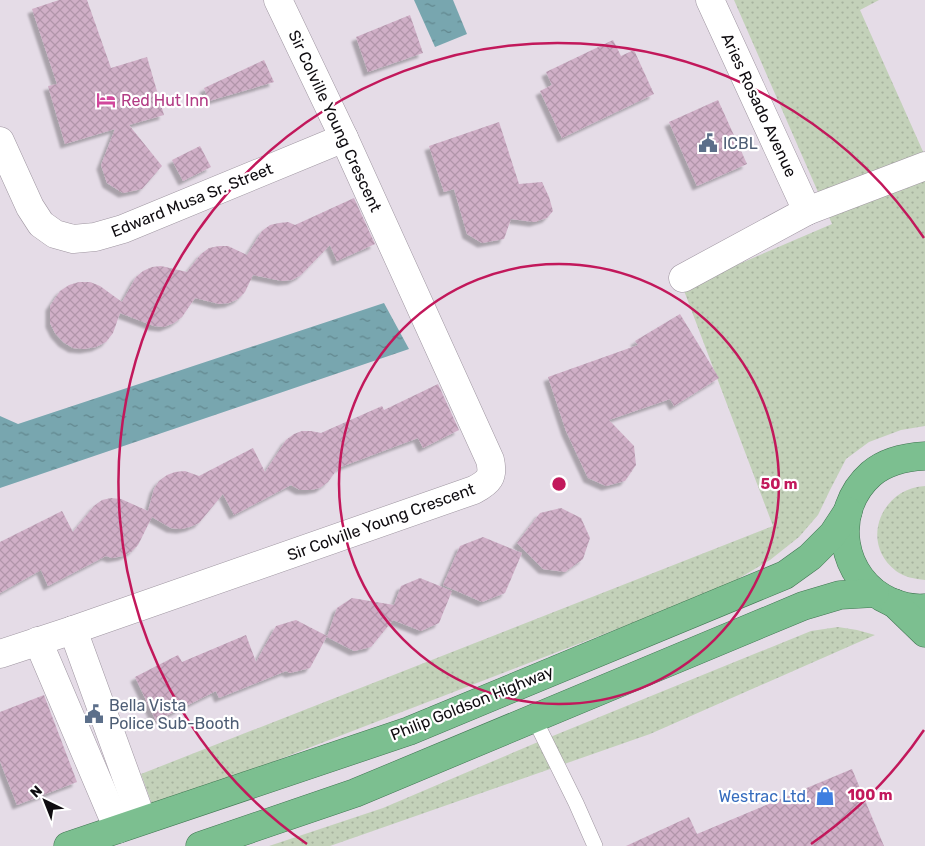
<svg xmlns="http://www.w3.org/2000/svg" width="925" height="846" font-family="Rubik,sans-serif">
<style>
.grass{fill:url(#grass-dots)}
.water{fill:url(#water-ripples)}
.building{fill:url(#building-cross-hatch);filter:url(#shadow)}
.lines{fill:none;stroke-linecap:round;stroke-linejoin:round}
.service-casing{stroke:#9e95a0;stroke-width:16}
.minor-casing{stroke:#9e95a0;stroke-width:29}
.trunk-casing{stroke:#407652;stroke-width:29}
.service{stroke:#fff;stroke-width:15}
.minor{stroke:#fff;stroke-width:28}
.trunk{stroke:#7cbf90;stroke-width:28}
.ring{fill:none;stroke:#c2185b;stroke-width:2.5}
.labels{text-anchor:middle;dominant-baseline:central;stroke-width:4.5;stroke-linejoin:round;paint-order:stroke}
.hotel-label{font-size:16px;fill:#b23c85;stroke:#fff;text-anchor:start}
.street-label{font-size:16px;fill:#0f0c10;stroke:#fff}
.service-label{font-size:16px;fill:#4e5e75;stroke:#fff;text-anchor:start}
.shop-label{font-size:16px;fill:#366cbe;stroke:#fff;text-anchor:end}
.centre{fill:#c2185b;stroke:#fff;stroke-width:2.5}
.ring-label{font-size:15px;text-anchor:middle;font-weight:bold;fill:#c2185b;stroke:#fff;stroke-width:4.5;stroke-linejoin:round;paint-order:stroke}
</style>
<defs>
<pattern id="grass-dots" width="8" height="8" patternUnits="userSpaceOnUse" patternTransform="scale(1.25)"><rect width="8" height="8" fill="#c3d1b9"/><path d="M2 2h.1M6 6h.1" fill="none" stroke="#a6b29e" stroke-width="1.8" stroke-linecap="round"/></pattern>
<pattern id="water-ripples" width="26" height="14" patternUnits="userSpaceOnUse" patternTransform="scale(1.25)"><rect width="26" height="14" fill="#78a6af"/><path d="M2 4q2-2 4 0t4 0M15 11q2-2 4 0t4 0" fill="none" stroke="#61868d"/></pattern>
<pattern id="building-cross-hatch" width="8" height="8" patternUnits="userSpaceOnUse" patternTransform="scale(1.25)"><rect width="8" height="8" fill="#d0afc7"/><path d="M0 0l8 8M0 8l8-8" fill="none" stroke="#b195aa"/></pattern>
<filter id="shadow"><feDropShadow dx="-4.5" dy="4.5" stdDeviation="1" flood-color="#0004"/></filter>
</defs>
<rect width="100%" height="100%" fill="#e5dce7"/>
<g class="grass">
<polygon points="734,0 879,0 860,10 925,156 925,426 901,430 869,442 846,459 830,490 818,515 799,537 770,560 721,589 184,796 153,807 141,774 773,526 683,288 832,224"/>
<path d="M 925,486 L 925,580 C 915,579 904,577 896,571 C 859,543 881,488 925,486 Z"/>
<polygon points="838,627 857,630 875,635 650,734 330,846 269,846 383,808 538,742 811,631"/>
</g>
<g class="water">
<polygon points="414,0 453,0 467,34 435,47"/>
<polygon points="384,303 409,349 0,488 0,416 18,424"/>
</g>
<g class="building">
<polygon points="59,0 87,0 111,68 147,57 164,115 129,125 162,166 142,189 123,193 107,183 101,165 115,129 65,144 48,86 57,84 32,9"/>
<polygon points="410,15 423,53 368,72 356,37"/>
<polygon points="613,40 621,56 634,50 654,94 562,138 540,91 552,85 546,72"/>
<polygon points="264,60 274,82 209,101 204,88"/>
<polygon points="718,100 747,164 697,186 669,122"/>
<polygon points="499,122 519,184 542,182 549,197 553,211 547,218 534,222 511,219 504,239 482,243 467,234 454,189 444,192 429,146"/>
<polygon points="200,146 211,167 183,181 172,160"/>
<polygon points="354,198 375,244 337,261 330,245 301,275 292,280 282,281 253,275 245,292 238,299 229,303 219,304 195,298 182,317 174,323 164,327 154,326 120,313 113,333 106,342 96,347 84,349 73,348 63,342 55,333 50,323 50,306 60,291 69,285 79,282 90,282 100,286 122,302 136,277 143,271 152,267 161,266 187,272 201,254 209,248 219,246 228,246 247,255 262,231 270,225 279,223 288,222 295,225"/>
<polygon points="680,314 719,378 674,406 670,399 609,420 634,446 636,465 625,481 606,486 588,478 566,431 548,377 638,345 635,341"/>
<polygon points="438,384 459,430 423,448 418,438 338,468 328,482 320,488 310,490 300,490 291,485 234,515 223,494 199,523 190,527 181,529 171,528 152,517 138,545 131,552 123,556 112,558 106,556 48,586 41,570 0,593 0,542 62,511 73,532 94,506 102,500 111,498 121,499 148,511 154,489 159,481 167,475 175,472 185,471 199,476 253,448 265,472 286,440 294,434 302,431 311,431 321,433 382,406 384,410"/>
<polygon points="561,508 581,518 590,538 583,559 565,572 543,569 517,543 540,513"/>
<polygon points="483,537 522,553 505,593 482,602 443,585 460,546"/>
<polygon points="420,578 452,591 439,623 421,631 393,620 371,647 354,651 327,637 337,608 352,598 394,605 401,586"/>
<polygon points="296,620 327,636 310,668 290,673 286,671 219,698 216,691 156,721 135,677 178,655 182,662 246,635 256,662 276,626"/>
<polygon points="44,695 77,782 17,805 0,761 0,712"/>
<polygon points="852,769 884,846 626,846 689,817 697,834"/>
</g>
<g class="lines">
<g class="service-casing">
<polyline id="service" points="534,718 576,803 595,846"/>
</g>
<g class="minor-casing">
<g id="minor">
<polyline points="710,0 807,211"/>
<polyline points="0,141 30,207 41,224 55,234 73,239 95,237 123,229 344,138"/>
<polyline points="683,278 807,211 925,166"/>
<polyline points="73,630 142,820"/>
<polyline points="38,641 118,829"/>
<path d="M 0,654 L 73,630 L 474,490 C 489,482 494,477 490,460 L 344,138 L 278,0"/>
</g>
</g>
<g class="trunk-casing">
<g id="trunk">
<path d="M 925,456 C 906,457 886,461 871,474 C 829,511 840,580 891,602 C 901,606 914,609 925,608"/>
<polyline points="894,603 925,633"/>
<polyline points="68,846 409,731 785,575 810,557 833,534 848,511"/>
<polyline points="200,846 355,793 803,606 840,595 875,593"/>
</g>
</g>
<use href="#service" class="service"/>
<use href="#minor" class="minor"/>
<use href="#trunk" class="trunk"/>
</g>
<g class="ring">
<circle cx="559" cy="484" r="220"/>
<path d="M924 730A440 440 0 0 1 811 844M307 844A440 440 0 1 1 924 238"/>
</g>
<defs>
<g id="hotel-bare" transform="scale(1.5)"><path d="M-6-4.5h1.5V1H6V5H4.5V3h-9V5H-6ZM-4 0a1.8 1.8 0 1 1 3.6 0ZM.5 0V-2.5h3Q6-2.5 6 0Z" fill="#d1479c" stroke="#fff" stroke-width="2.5" paint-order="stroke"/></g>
<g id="civic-bare" transform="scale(1.5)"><path d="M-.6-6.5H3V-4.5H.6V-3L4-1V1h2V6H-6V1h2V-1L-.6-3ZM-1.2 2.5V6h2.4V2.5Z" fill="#5c6f8a" stroke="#fff" stroke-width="2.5" paint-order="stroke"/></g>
<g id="shop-bare" transform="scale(1.5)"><path d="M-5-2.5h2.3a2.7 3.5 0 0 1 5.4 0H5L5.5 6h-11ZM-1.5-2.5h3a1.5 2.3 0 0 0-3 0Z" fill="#3f7fe0" stroke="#fff" stroke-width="2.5" paint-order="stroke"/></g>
</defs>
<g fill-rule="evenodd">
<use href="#hotel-bare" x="106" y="100"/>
<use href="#civic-bare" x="708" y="143"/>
<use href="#civic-bare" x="94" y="714"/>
<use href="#shop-bare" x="825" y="796"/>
</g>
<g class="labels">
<g class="hotel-label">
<text x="121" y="100">Red Hut Inn</text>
</g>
<g class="street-label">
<text transform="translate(759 105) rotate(65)">Aries Rosado Avenue</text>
<text transform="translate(335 121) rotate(65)">Sir Colville Young Crescent</text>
<text transform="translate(192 200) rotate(-22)">Edward Musa Sr. Street</text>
<text transform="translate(381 522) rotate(-20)">Sir Colville Young Crescent</text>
<text transform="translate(472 703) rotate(-22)">Philip Goldson Highway</text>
</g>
<g class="service-label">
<text x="723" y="143">ICBL</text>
<text x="109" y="705">Bella Vista<tspan x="109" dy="18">Police Sub-Booth</tspan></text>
</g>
<g class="shop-label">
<text x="810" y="796">Westrac Ltd.</text>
</g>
</g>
<circle cx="559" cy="484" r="8" class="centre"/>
<g class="ring-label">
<text x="779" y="489">50 m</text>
<text x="870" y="800">100 m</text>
</g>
<g transform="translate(45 801) rotate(317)" stroke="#ffffff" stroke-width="4" paint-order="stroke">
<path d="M0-4L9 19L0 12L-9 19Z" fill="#0f0c10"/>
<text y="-8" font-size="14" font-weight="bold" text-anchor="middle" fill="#0f0c10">N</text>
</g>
</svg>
